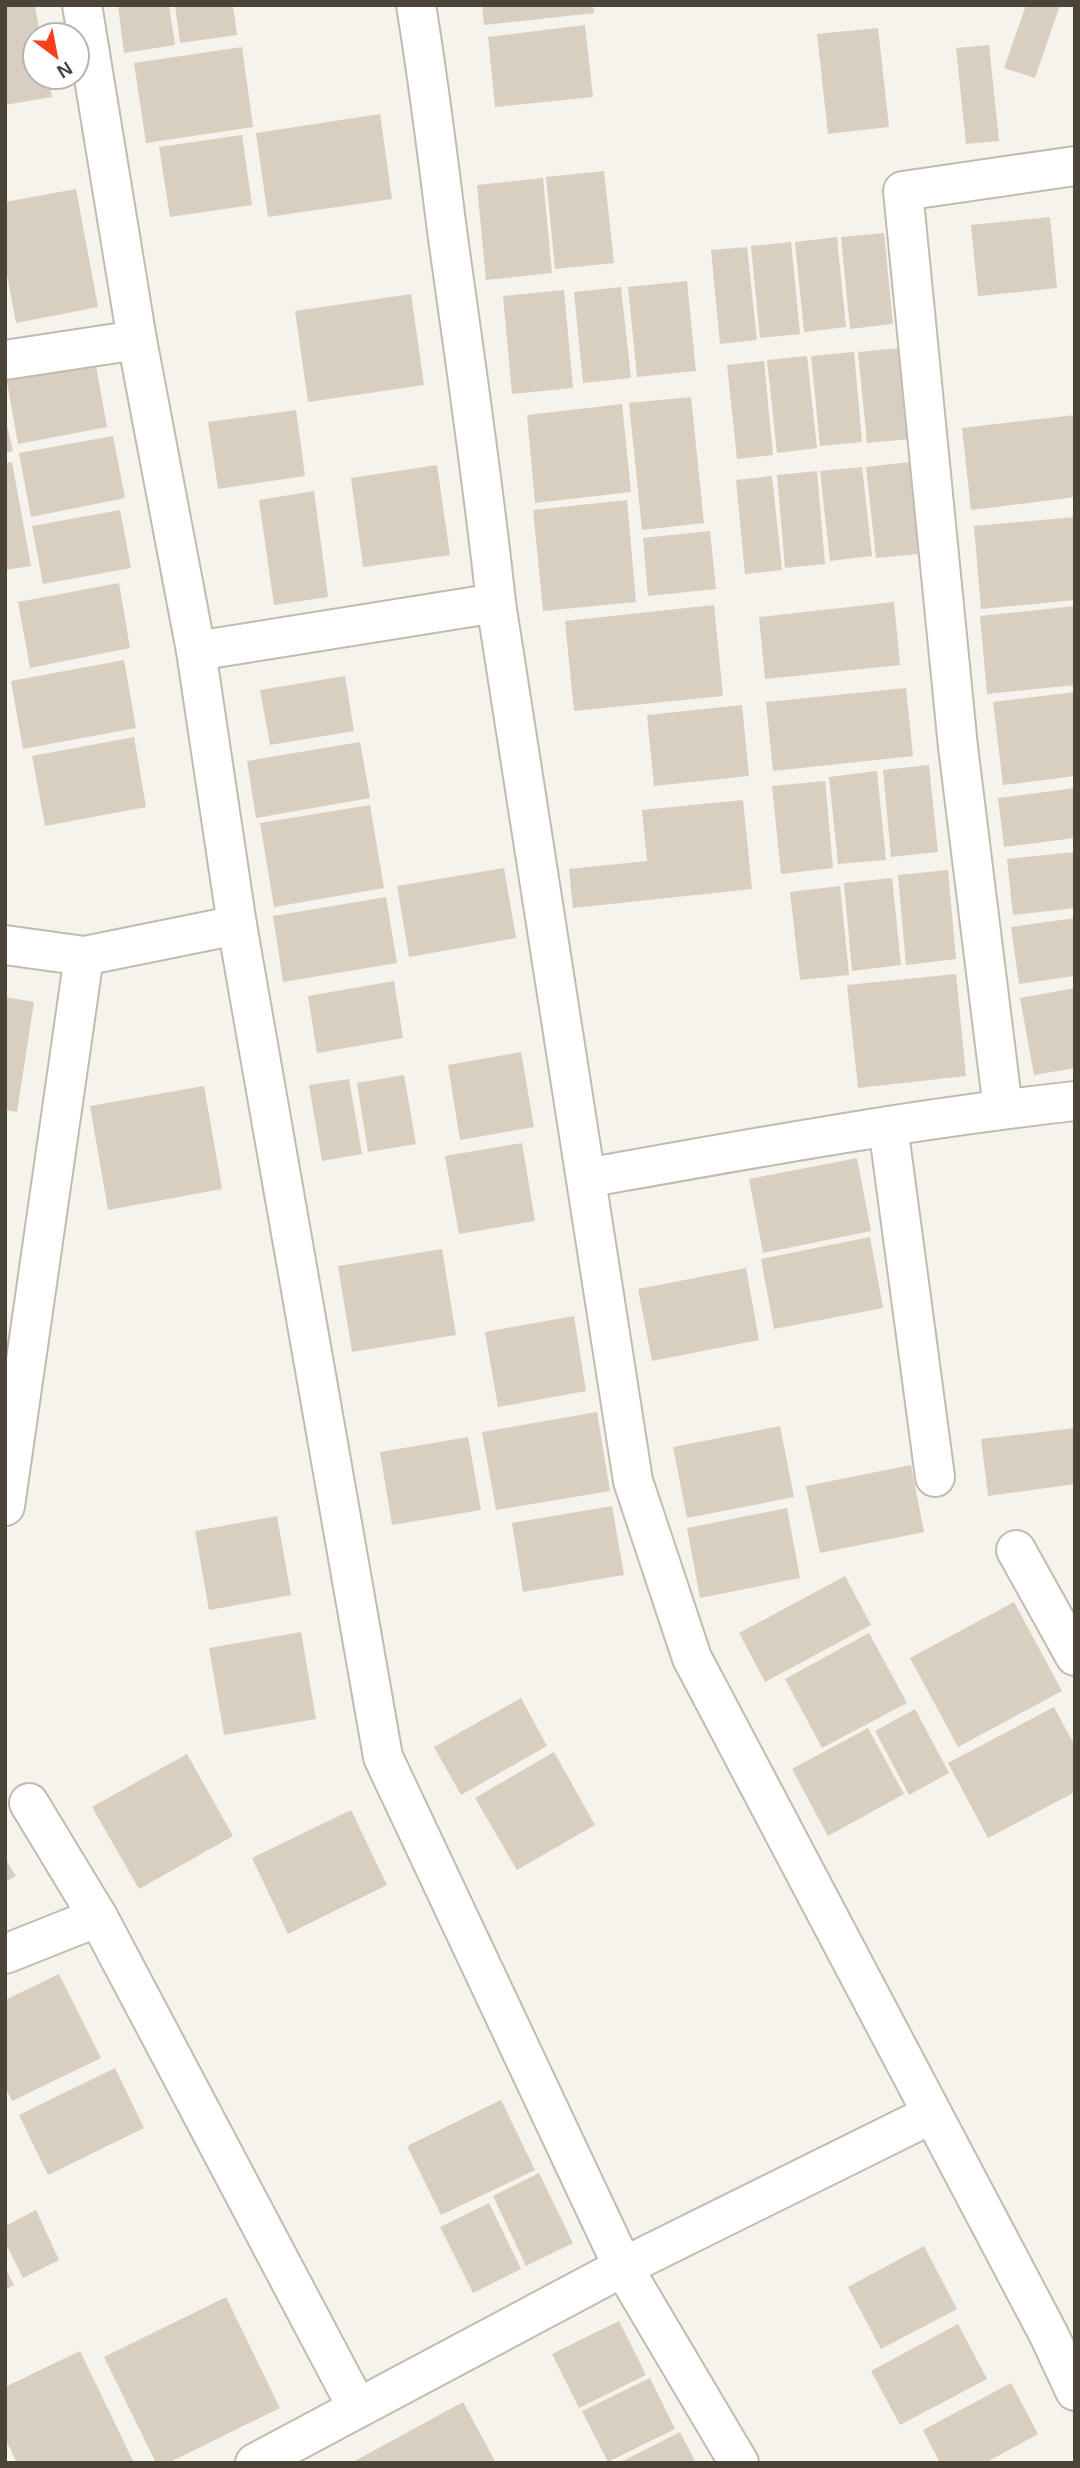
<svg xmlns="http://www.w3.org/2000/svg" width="1080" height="2468" font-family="Helvetica,sans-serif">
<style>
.building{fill:#d8cfc1}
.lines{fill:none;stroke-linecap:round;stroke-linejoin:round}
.street-casing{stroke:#c2bbae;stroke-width:42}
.street{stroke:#fff;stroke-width:38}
</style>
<rect width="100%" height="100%" fill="#f6f3ec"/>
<g class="building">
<polygon points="5,5 35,5 40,35 35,35 35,77 48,77 52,97 5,105"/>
<polygon points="118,5 169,5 175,45 124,53"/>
<polygon points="175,5 233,5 237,35 180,43"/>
<polygon points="482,5 593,5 594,13 484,25"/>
<polygon points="1026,5 1060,5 1035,78 1004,68"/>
<polygon points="585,25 593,97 495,107 488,37"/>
<polygon points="878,28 889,127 828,134 817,34"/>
<polygon points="989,45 999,141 966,144 956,48"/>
<polygon points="242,47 253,127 146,143 134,63"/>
<polygon points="380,114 392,199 268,217 256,133"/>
<polygon points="242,135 252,205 170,217 159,147"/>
<polygon points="604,171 614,263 555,269 546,177"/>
<polygon points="543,178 552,273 486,280 477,185"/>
<polygon points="76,189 98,307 16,323 5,264 5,202"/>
<polygon points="1050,217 1057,288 978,296 971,225"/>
<polygon points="884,233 893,324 850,329 841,237"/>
<polygon points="837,237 846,327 804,332 795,242"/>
<polygon points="791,242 800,334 760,338 751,246"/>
<polygon points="747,247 757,340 720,344 711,250"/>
<polygon points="687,281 696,371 637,377 628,287"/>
<polygon points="621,287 631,378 583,383 574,292"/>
<polygon points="564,290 573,388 512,394 503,296"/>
<polygon points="411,294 424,385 308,402 295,311"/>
<polygon points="900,348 910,439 867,443 858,352"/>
<polygon points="854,352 862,442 820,446 811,356"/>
<polygon points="94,355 107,427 18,444 5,371"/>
<polygon points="807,356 817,448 777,453 767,360"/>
<polygon points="764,361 773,455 737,459 727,365"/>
<polygon points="691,397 704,523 642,530 629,403"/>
<polygon points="622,404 631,492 535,503 527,415"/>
<polygon points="296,410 305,476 218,489 208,422"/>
<polygon points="1075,415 1075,497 971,510 962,428"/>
<polygon points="5,417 13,451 5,453"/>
<polygon points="113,436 125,498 31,517 19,453"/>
<polygon points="12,462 31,566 5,570 5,463"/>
<polygon points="909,462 918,554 876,558 866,467"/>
<polygon points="437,465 450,555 363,567 351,478"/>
<polygon points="862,467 872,556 830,561 820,471"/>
<polygon points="817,471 825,564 785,568 777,475"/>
<polygon points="772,476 782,570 745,574 736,480"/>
<polygon points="314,491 328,597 274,605 259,500"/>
<polygon points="627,500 636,602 543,611 533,510"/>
<polygon points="120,510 131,568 43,584 32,526"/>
<polygon points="1075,517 1075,600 981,609 974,526"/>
<polygon points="710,531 716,589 648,596 643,538"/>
<polygon points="119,583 130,648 30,668 18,602"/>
<polygon points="894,602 900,665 765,679 759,617"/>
<polygon points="714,605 723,696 574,711 565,621"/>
<polygon points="1075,606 1075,685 987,694 980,616"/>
<polygon points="124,660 136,728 23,749 11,681"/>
<polygon points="345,676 354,731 270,745 260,690"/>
<polygon points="906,688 913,756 773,771 766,702"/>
<polygon points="1075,692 1075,776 1003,785 993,702"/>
<polygon points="742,705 749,776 654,786 647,715"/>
<polygon points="134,737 146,807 45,826 32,756"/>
<polygon points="360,742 370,798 256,818 247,761"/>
<polygon points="929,765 938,852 891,857 883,770"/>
<polygon points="877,771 886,860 838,864 829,777"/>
<polygon points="825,781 833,868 781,874 772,786"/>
<polygon points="1075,788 1075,838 1004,847 998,798"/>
<polygon points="743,800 752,889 573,908 569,869 647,861 642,810"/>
<polygon points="370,805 384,888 274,907 260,823"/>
<polygon points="1075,852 1075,908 1013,915 1007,859"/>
<polygon points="504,868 516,938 409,957 397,886"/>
<polygon points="948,870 956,959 906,965 898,875"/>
<polygon points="892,878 901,965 852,971 844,883"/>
<polygon points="840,886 849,975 800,980 790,892"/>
<polygon points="386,897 397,963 283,982 273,916"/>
<polygon points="1075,918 1075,976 1019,984 1011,927"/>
<polygon points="956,974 966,1076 858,1088 847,985"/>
<polygon points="394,981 403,1038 317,1053 308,996"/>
<polygon points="1075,988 1075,1068 1034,1075 1020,998"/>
<polygon points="5,997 34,1002 17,1112 5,1110"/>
<polygon points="521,1052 534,1127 460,1140 448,1065"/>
<polygon points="404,1075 416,1144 368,1152 357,1083"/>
<polygon points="349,1079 362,1154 322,1161 309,1085"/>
<polygon points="204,1086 222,1189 108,1210 90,1106"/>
<polygon points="522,1143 535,1221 459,1234 445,1156"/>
<polygon points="857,1158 871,1231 763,1253 749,1179"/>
<polygon points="870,1237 883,1308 774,1329 761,1259"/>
<polygon points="442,1249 456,1335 352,1352 338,1266"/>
<polygon points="746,1268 759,1340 652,1361 638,1289"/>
<polygon points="574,1316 586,1391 498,1407 485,1332"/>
<polygon points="597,1412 610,1491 496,1510 482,1432"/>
<polygon points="780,1426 794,1497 687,1518 673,1447"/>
<polygon points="1075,1428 1075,1484 988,1496 981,1439"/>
<polygon points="468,1437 481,1510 392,1525 380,1452"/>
<polygon points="911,1465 924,1532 820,1553 806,1486"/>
<polygon points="612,1506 624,1575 523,1592 512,1523"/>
<polygon points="787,1508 800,1578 700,1598 687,1528"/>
<polygon points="277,1516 291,1595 209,1610 195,1531"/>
<polygon points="845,1576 871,1625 765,1682 739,1633"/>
<polygon points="1014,1602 1062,1691 958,1747 910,1658"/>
<polygon points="301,1632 316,1719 224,1735 209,1648"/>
<polygon points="869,1633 907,1703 822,1748 785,1679"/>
<polygon points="521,1698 547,1746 461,1795 434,1747"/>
<polygon points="1054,1707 1075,1746 1075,1792 988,1838 948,1763"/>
<polygon points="915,1709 949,1773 909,1795 875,1731"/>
<polygon points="868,1728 904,1794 828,1836 792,1769"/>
<polygon points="554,1752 595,1825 517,1870 475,1798"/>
<polygon points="187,1754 233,1836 139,1889 92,1807"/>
<polygon points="351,1810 387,1885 288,1934 252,1858"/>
<polygon points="5,1858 16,1876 5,1882"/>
<polygon points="59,1974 101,2058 12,2101 5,2087 5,2000"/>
<polygon points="115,2068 144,2128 48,2175 19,2115"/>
<polygon points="501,2100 535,2170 441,2215 407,2146"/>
<polygon points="539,2173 573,2243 526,2266 493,2196"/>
<polygon points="489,2203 521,2269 473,2293 440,2227"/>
<polygon points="36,2210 59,2260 23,2278 5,2242 5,2226"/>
<polygon points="924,2246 957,2309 881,2349 848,2287"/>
<polygon points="5,2267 14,2285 5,2290"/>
<polygon points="226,2297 280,2408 168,2463 156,2463 104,2357"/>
<polygon points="619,2321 646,2375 579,2408 552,2354"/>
<polygon points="958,2324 987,2379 900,2425 871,2371"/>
<polygon points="80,2351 134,2463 17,2463 5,2438 5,2387"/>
<polygon points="650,2378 675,2429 608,2462 582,2411"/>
<polygon points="1011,2383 1038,2434 985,2463 940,2463 923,2430"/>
<polygon points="463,2402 496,2463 351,2463"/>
<polygon points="680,2432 696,2463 619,2463"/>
</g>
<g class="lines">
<g class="street-casing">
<g id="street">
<polyline points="82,5 137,340 196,651 237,925 383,1757 623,2267 739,2463"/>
<path d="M 416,5 C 429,83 438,160 448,238 C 465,359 483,481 496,603 L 633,1481 L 692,1658 L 1049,2335 L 1075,2391"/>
<polyline points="5,360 137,340"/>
<polyline points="196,651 496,603"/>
<polyline points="5,945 84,956 237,925"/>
<polyline points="1003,1109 958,747 903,191 1075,166"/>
<polyline points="888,1126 935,1477"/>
<path d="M 586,1178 C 749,1149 911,1119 1075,1101"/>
<polyline points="5,1506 84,956"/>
<polyline points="1016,1550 1075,1656"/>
<polyline points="29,1803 98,1917 357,2407"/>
<polyline points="5,1954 98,1917"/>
<polyline points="255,2463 623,2267 932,2114"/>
</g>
</g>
<use href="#street" class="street"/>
</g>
<rect width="1080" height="2468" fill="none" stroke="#4b4439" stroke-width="14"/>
<g transform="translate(56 56) rotate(148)"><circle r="33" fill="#ffffff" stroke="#b7b4b0" stroke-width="2"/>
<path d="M0-5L12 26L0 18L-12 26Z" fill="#fc3f1d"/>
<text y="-10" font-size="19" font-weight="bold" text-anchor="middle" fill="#4b4439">N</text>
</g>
</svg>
